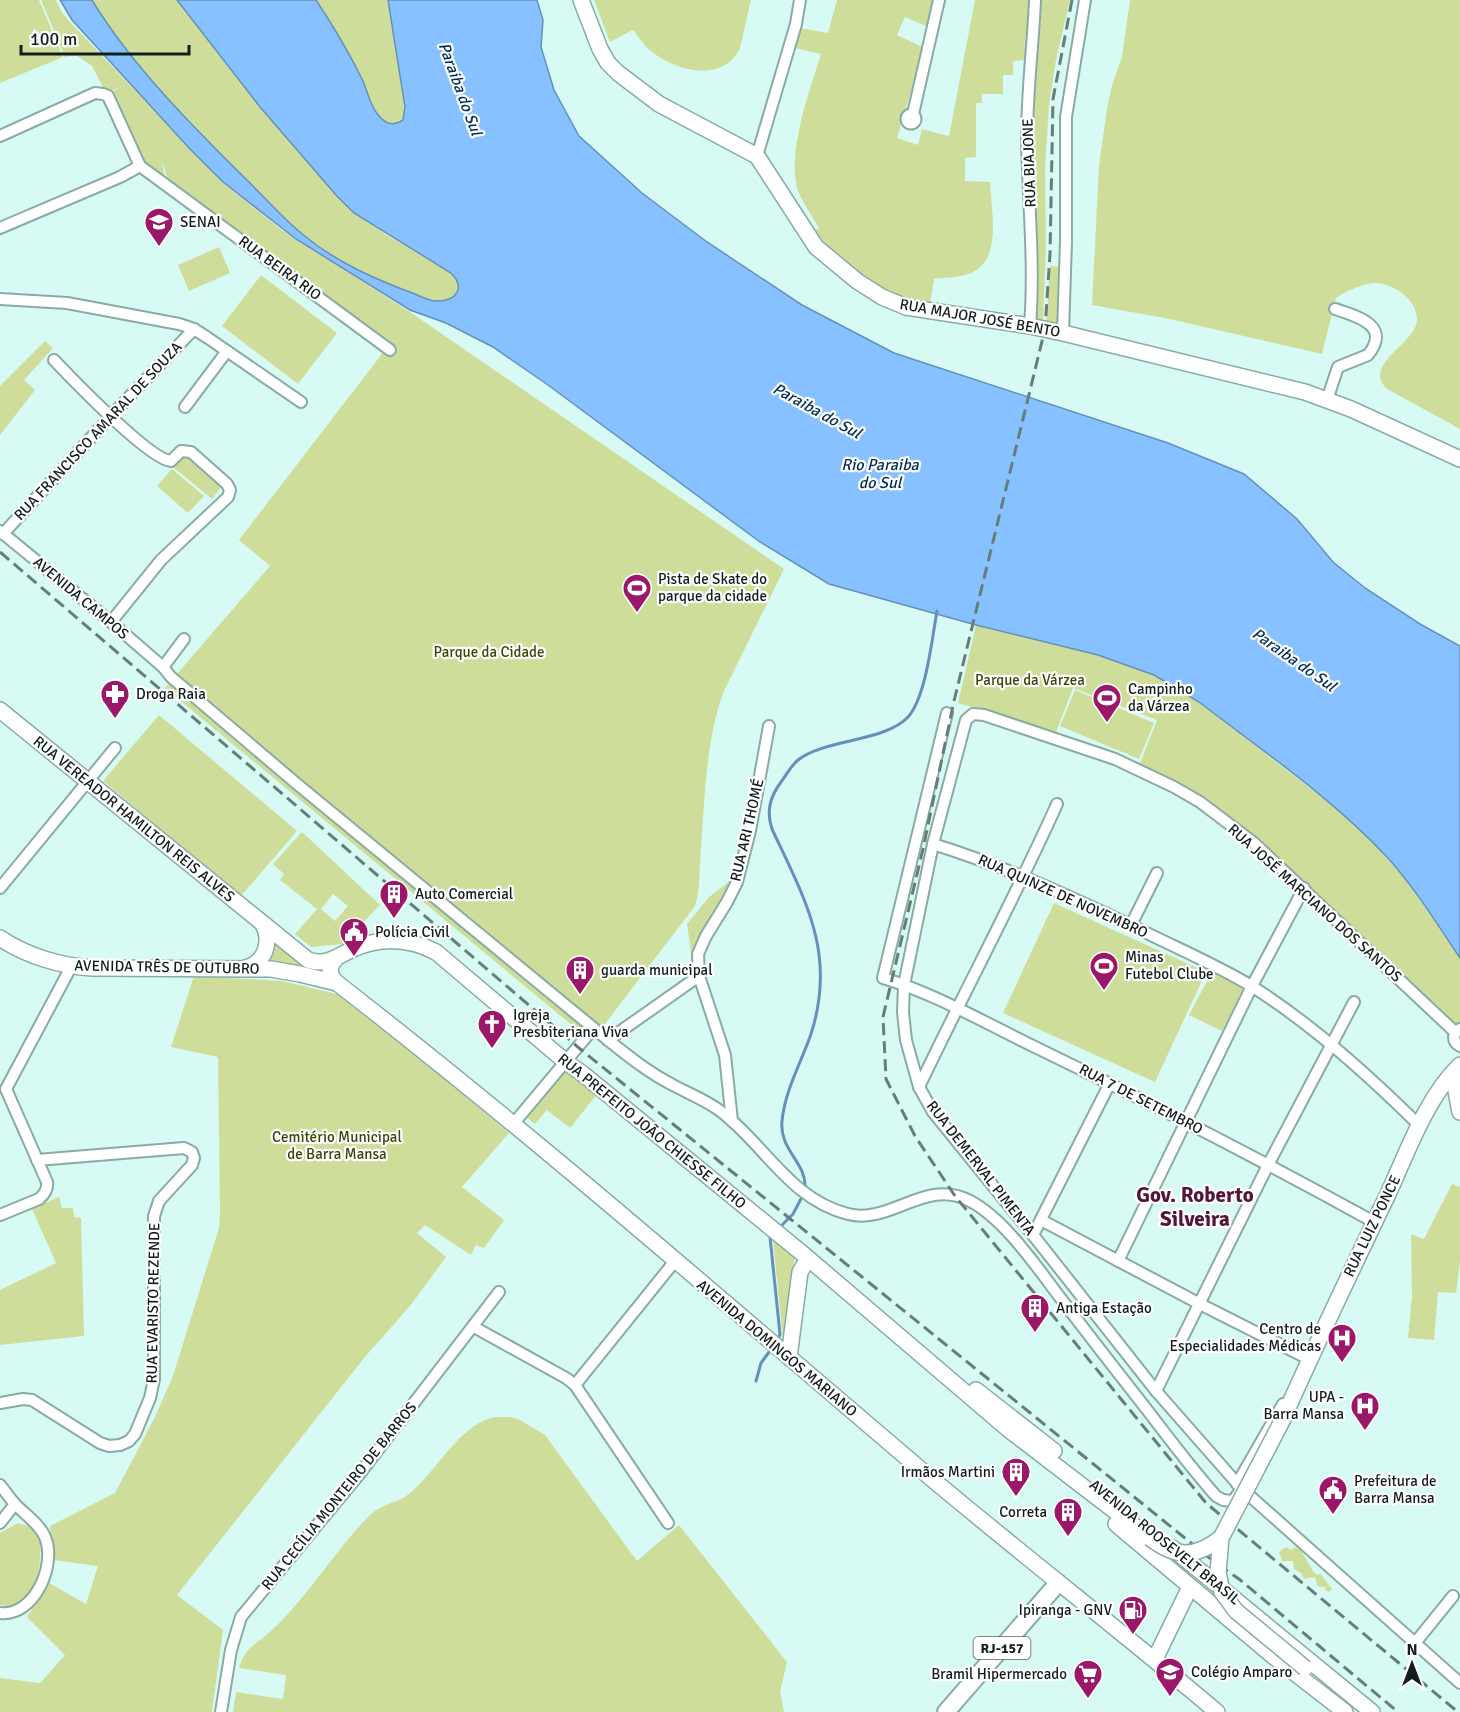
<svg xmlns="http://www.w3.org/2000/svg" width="1460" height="1712" font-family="Signika,sans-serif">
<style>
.green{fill:#cede9a;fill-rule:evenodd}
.water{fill:#87c1ff;stroke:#6490bb;stroke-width:1.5}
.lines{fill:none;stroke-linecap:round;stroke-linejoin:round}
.stream{stroke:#6490bb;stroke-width:3}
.street-casing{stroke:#8aaba5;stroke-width:14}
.secondary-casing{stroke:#8aaba5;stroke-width:18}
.primary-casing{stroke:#8aaba5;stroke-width:20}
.street{stroke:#fff;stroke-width:10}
.secondary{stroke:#fff;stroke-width:15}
.primary{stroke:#fff;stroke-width:16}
.rail{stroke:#677d79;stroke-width:3;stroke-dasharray:12 6;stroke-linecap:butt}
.secondary-bridge-casing{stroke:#8aaba5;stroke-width:18;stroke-linecap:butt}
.secondary-bridge{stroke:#fff;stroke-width:15}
.labels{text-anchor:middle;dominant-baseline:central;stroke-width:4.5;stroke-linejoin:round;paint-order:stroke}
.shield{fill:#fff;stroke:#596260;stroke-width:1.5}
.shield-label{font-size:14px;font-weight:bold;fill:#121e1c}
.street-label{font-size:15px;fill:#121e1c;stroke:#fff}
.poi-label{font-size:15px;fill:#121e1c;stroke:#fff;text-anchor:start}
.park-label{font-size:15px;fill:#3b4506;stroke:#fff}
.water-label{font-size:16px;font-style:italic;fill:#022e54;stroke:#fff}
.district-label{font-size:21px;font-weight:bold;fill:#531539;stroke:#fff}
</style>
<rect width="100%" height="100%" fill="#d8faf5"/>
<g class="green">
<polygon points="0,0 39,0 63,57 0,83"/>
<path d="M 41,0 L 56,0 L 63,14 L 71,23 L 223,183 L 282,230 L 413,314 L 784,569 L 723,693 C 706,742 705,795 701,847 C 699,867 701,887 695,906 L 598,1033 L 579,1031 L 165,688 L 270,566 L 239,540 L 388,346 L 167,177 L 161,158 L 165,178 L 146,164 L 108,94 L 122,86 L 106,93 L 92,66 L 76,55 L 65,57 Z"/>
<path d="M 92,0 L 177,0 L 260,107 L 382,232 L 451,273 C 468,290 452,304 432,300 C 426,299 420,296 415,294 C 377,280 338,263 306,237 C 286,222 268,201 250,183 C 195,129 132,66 92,0 Z"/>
<polygon points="316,0 388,0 405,107 403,120 398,124 387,123 376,113 362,79"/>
<path d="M 594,0 L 751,0 L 740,48 C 723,84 675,71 651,51 C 643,45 639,37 633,30 L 610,42 Z"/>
<path d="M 837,0 L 933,0 L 928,27 L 905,17 L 897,35 L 924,48 L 897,138 L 918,145 L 922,129 L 949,136 L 975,0 L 1029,0 L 1025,60 L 1013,61 L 1013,75 L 1003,75 L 1003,94 L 982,94 L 982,103 L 976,103 L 976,157 L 965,158 L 965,181 L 990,182 C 991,210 1003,259 971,273 C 960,278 946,277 934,279 L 930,305 L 896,298 L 841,264 L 813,232 L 819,228 C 812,216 803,203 798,191 C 786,154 810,90 821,54 L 795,48 L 800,28 L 828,33 Z"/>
<polygon points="1041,0 1070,0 1056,60 1049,105 1045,168 1046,247 1043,321 1036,321 1037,238 1031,149 1032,89"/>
<path d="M 1130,0 L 1460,0 L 1460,429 L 1387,389 C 1361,364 1416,344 1417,320 C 1418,300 1393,283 1375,283 C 1364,283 1344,292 1336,298 L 1322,354 L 1165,318 L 1092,305 L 1099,166 L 1107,108 L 1112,85 L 1122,57 Z"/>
<polygon points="219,247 230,273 189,291 178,265"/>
<polygon points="1050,266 1062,267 1058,329 1046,327"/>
<polygon points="261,275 337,333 298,384 222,326"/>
<polygon points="45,341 53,348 24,380 35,390 0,435 0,386"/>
<polygon points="184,453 223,485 212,499 173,467"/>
<polygon points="172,469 204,496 188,513 157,486"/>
<polygon points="976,625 1098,655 1154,675 1199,702 1342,813 1367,836 1406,880 1460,958 1460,1036 1309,890 1255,841 1138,768 1157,720 1073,688 1056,732 958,703"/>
<polygon points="1075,690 1154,723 1139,759 1060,726"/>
<polygon points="159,715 297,831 241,896 103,781"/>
<path d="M 302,832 L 380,905 L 342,944 L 311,947 L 295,934 L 317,909 L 280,880 L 284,874 L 273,864 ZM 333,894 L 348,906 L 335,921 L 321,909 Z"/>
<polygon points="735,877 697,955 691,953 687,924 709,897"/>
<polygon points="1054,903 1206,972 1155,1082 1003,1013"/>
<polygon points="272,941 328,964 327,975 269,962 267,958"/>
<polygon points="1213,970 1245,986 1222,1031 1189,1015"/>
<polygon points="194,976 282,981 337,994 442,1077 509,1133 462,1187 504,1220 484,1248 476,1245 471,1255 425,1225 417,1233 446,1257 410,1306 364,1358 177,1595 223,1630 212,1712 0,1712 0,1678 40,1683 65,1655 27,1617 49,1583 86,1604 98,1566 53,1560 50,1526 115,1493 154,1419 173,1376 219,1228 220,1214 218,1057 171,1047"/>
<polygon points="569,1062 602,1088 570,1128 547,1110 535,1124 525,1116"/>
<polygon points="1452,1184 1460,1187 1460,1262 1456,1293 1438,1292 1434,1340 1408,1338 1412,1296 1411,1234 1424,1239"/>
<polygon points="59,1197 62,1208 73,1208 74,1217 81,1218 84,1336 0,1345 0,1290 56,1263 32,1209"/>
<polygon points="773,1240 795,1255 783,1339"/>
<path d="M 494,1417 L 511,1417 L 520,1420 L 545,1435 L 637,1561 L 679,1525 L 787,1662 L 780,1692 L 784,1712 L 233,1712 L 236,1692 L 283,1699 L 286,1675 L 239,1668 C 245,1647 257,1644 271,1631 C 309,1596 334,1551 370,1515 C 383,1503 399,1503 410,1493 C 437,1471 459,1425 494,1417 Z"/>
<path d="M 18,1523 L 31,1527 C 35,1532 39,1537 40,1544 C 43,1568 32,1613 0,1605 L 0,1533 Z"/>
<polygon points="1286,1547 1292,1550 1294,1547 1300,1549 1315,1574 1319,1575 1320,1573 1332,1589 1329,1592 1325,1590 1326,1587 1317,1586 1315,1577 1304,1579 1301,1573 1294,1569 1293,1561 1282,1561 1279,1552"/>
</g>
<path class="water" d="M 60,0 L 92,0 C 132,66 195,129 250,183 C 268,201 286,222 306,237 C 338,263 377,280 415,294 C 422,297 429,301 437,301 C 456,301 466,288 451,273 L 354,213 L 336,195 L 260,107 L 177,0 L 316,0 C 332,24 348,51 361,77 C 368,90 370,109 382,119 C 388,125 396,125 403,120 L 405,107 L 388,0 L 537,0 L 543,20 L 541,47 L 554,90 L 579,136 L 642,193 L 707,242 L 802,305 L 894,353 L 1168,443 L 1244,474 L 1297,519 L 1333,562 L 1365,588 L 1420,624 L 1460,646 L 1460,958 C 1437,924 1415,888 1387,857 C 1332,798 1263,751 1199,702 L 1154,675 L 1098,655 L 976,625 L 829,584 L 760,542 L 548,385 L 493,347 L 446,323 L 410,310 L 296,239 L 223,182 L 190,149 L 72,20 Z"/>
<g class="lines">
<g class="stream">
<path d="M 805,1188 C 807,1163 779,1150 782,1121 C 785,1090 801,1063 811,1034 C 837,953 805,900 772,829 C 766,811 770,797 781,782 C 787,774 790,767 798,760 C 824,739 885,742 908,717 C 926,697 932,639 937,611"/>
<polyline points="779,1228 793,1214 803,1195"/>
<polyline points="773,1235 770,1237 780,1334 778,1340"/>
<polyline points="756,1381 761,1363 772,1348"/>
</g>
<g class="street-casing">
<g id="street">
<polyline points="913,114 939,0"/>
<circle cx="911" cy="119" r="4.5"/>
<polyline points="0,136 95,93 103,94 108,96 140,166 390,350"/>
<polyline points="757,156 796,24 800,0"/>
<polyline points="0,228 120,177 140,166"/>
<polyline points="0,299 67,303 179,324 194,329 208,338 301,402"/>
<path d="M 1030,326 C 1035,262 1028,201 1027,138 C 1027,92 1033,46 1035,0"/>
<polyline points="1063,333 1066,241 1066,117 1085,0"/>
<path d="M 54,360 C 72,379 150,460 171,461 L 181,451 L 191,452 L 227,484 L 230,490 L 228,497 L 161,560 L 111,622"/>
<path d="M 1327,400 L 1338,367 L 1368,355 C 1392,325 1356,316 1335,309"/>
<polyline points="185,407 227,351"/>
<polyline points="0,531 111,622 163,667 171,677 297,784 608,1040 699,976"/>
<polyline points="3,534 110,417 194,329"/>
<polyline points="163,667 184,639"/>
<path d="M 947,713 L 883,978 C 936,994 987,1024 1037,1048 C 1151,1103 1263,1161 1374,1222"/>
<path d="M 933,844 C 1010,868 1083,902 1155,937 C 1188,953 1222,968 1253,987 C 1314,1026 1368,1075 1420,1126"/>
<polyline points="0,888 115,748"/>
<polyline points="1131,925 1157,873"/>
<path d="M 1460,1029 C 1452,1033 1452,1042 1460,1046"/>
<polyline points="1455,1032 1254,843 1200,802 1174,787 1115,759 984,715 973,714 966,720 933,844 904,985 903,1012 906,1040 919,1087 933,1112 1033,1235 1156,1391 1242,1489 1460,1683"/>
<path d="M 608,1040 C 628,1056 648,1072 671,1084 C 687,1093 704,1099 719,1110 C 764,1143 789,1199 848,1214 C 891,1225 926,1177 970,1201 C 1005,1219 1038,1269 1062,1300 C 1090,1337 1119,1374 1148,1411 C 1170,1440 1192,1469 1216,1496 L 1223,1500 L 1233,1501 L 1240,1491"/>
<path d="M 919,1087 C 964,992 1014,900 1057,804"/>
<polyline points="6,1089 71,967"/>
<polyline points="732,1121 725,1055 699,976 698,954 706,936 727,902 737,882 750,831 769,726"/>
<polyline points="514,1123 592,1030"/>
<path d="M 0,1215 L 39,1199 C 45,1194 48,1189 47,1182 L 6,1089"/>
<polyline points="1041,1220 1200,1304 1309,1359 1306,1364"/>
<polyline points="1033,1235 1110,1083"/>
<polyline points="1118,1261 1252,986 1304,888"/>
<polyline points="474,1327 566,1378 575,1385 668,1523"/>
<polyline points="575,1385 675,1261"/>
<polyline points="1156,1391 1268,1165 1354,1002"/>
<polyline points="0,1403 23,1399 32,1400 100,1443 109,1446 120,1445 129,1441 135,1434 150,1398 154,1379 154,1216 159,1201 192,1165 194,1158 192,1152 184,1148 37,1160"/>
<polyline points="1237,1484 1283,1404"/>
<path d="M 0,1485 C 5,1491 9,1497 14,1503 C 24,1514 39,1523 45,1537 C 57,1565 34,1617 0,1613"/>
<polyline points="0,1523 15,1504"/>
<polyline points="1415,1643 1453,1596"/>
<polyline points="221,1712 231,1650 241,1617 361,1472 499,1292"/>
</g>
</g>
<g class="secondary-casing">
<g id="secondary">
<polyline points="581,0 600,49 608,63 618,73 659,104 757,156 816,247 857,281 882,297 906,307 1030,326 1063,333 1305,392 1351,409 1460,459"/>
<path d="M 0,710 L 308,960 C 327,966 336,957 353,949 C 380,937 409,938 436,952 L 566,1062 L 583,1074 L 803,1254 L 1008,1429 L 1150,1538"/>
<path d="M 0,938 C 26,956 61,966 92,968 L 271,969 L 300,974 L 337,983"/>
<path d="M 335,960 C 327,968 330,976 337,983 C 537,1138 727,1305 919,1468 C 1017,1551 1119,1629 1217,1712"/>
<path d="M 245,968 C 265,964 273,940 262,923"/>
<polyline points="1460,1072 1456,1091 1460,1112"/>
<polyline points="789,1357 800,1272 808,1259"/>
<polyline points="976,1390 1054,1451"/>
<path d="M 1283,1419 C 1317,1342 1353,1267 1389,1192 C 1408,1150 1427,1097 1460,1065"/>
<polyline points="1116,1524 1273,1656 1345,1712"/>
<polyline points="1172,1548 1372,1712"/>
<polyline points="1155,1659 1190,1587"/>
</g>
</g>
<g class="primary-casing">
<polyline id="primary" points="946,1712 1058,1583"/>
</g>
<use href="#street" class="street"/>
<use href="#secondary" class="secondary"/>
<use href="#primary" class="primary"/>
<g class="rail">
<polyline points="1072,0 1053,99 1050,254 1045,329 954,701 923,849 883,1017 886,1079 915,1136 955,1196 1206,1503 1458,1712"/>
<polyline points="0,552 579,1048 1217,1564 1239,1579 1398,1712"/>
</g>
<g class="secondary-bridge-casing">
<g id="secondary-bridge">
<polyline points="1283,1419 1221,1538 1218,1572 1222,1592 1236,1611 1305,1668"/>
<path d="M 1150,1538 C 1176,1558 1195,1558 1221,1538"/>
</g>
</g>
<use href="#secondary-bridge" class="secondary-bridge"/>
</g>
<defs>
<g id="university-pin" transform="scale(1.5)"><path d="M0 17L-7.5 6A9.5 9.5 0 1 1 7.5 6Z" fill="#9b1769" stroke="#fff"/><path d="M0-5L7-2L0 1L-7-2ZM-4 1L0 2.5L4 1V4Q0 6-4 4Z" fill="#fff"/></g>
<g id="stadium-pin" transform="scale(1.5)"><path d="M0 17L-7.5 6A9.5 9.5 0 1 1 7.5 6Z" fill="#9b1769" stroke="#fff"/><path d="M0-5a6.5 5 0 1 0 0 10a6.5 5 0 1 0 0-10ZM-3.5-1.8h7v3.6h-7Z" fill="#fff"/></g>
<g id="pharmacy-pin" transform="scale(1.5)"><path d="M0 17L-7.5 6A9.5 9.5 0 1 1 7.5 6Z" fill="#9b1769" stroke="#fff"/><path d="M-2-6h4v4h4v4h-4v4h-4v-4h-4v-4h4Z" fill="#fff"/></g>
<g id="building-pin" transform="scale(1.5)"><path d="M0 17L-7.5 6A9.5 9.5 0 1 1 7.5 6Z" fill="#9b1769" stroke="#fff"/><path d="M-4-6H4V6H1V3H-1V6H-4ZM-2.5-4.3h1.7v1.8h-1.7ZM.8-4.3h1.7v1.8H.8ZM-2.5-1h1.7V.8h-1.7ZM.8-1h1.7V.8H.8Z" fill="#fff"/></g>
<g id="civic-pin" transform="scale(1.5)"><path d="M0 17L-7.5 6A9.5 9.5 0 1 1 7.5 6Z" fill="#9b1769" stroke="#fff"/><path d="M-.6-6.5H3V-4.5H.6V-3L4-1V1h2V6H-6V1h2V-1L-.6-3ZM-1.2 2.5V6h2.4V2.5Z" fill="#fff"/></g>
<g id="church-pin" transform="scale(1.5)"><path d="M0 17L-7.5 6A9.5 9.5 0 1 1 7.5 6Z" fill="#9b1769" stroke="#fff"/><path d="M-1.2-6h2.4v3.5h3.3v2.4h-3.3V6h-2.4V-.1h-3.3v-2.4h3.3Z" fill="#fff"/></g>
<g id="hospital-pin" transform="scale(1.5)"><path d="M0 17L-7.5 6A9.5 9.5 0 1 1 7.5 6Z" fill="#9b1769" stroke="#fff"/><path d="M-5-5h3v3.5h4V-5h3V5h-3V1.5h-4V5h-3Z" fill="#fff"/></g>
<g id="fuel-pin" transform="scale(1.5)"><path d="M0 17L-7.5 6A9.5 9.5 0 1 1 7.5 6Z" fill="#9b1769" stroke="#fff"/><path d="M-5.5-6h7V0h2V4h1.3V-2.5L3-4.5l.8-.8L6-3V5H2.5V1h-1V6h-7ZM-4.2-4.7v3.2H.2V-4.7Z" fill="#fff"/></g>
<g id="school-pin" transform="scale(1.5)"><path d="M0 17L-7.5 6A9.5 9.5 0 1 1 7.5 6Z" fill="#9b1769" stroke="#fff"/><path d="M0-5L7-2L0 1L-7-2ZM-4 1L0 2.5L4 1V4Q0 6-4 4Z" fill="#fff"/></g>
<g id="supermarket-pin" transform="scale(1.5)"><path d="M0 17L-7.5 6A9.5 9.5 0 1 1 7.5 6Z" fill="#9b1769" stroke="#fff"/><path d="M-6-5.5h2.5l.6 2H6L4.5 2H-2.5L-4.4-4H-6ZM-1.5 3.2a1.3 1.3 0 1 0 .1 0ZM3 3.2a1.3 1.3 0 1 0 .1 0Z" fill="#fff"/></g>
</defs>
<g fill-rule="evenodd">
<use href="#university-pin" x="159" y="222"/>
<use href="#stadium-pin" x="637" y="588"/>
<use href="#pharmacy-pin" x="115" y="694"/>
<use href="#stadium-pin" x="1107" y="698"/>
<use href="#building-pin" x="394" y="894"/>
<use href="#civic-pin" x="354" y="932"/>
<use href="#stadium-pin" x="1104" y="966"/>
<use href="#building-pin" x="580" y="970"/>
<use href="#church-pin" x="492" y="1024"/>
<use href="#building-pin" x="1035" y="1308"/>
<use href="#hospital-pin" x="1342" y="1338"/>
<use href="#hospital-pin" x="1365" y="1406"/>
<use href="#building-pin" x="1016" y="1472"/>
<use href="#civic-pin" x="1333" y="1490"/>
<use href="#building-pin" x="1068" y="1512"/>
<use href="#fuel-pin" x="1133" y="1610"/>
<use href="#school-pin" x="1170" y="1672"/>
<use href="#supermarket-pin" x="1088" y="1674"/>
</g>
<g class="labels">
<rect class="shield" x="973.5" y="1637" width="57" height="22" rx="4.5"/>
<g class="shield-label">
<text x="1002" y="1648">RJ-157</text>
</g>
<g class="street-label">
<text transform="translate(1029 163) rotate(-92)">RUA BIAJONE</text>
<text transform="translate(280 268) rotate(36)">RUA BEIRA RIO</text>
<text transform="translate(980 318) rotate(10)">RUA MAJOR JOSÉ BENTO</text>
<text transform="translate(98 431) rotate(-47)">RUA FRANCISCO AMARAL DE SOUZA</text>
<text transform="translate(81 598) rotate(40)">AVENIDA CAMPOS</text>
<text transform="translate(134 819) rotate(39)">RUA VEREADOR HAMILTON REIS ALVES</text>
<text transform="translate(747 830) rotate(-77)">RUA ARI THOMÉ</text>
<text transform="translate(1063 896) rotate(24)">RUA QUINZE DE NOVEMBRO</text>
<text transform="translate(1315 903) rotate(42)">RUA JOSÉ MARCIANO DOS SANTOS</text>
<text transform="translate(167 967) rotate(1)">AVENIDA TRÊS DE OUTUBRO</text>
<text transform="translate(1141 1099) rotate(27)">RUA 7 DE SETEMBRO</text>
<text transform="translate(652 1131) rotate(39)">RUA PREFEITO JOÃO CHIESSE FILHO</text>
<text transform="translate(981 1168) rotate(52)">RUA DEMERVAL PIMENTA</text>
<text transform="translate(1372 1226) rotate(-64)">RUA LUIZ PONCE</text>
<text transform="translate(153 1303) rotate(-89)">RUA EVARISTO REZENDE</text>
<text transform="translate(777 1348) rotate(40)">AVENIDA DOMINGOS MARIANO</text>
<text transform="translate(339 1496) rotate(-51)">RUA CECÍLIA MONTEIRO DE BARROS</text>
<text transform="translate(1165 1542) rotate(39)">AVENIDA ROOSEVELT BRASIL</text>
</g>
<g class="poi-label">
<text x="180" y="222">SENAI</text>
<text x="658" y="579">Pista de Skate do<tspan x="658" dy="17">parque da cidade</tspan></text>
<text x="1128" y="689">Campinho<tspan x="1128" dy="17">da Várzea</tspan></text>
<text x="136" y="694">Droga Raia</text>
<text x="415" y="894">Auto Comercial</text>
<text x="375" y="932">Polícia Civil</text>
<text x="1125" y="957">Minas<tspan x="1125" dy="17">Futebol Clube</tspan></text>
<text x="601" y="970">guarda municipal</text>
<text x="513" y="1015">Igreja<tspan x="513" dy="17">Presbiteriana Viva</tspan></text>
<text x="1056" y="1308">Antiga Estação</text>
<text x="1321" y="1329" text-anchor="end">Centro de<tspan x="1321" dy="17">Especialidades Médicas</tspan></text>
<text x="1344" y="1397" text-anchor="end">UPA -<tspan x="1344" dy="17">Barra Mansa</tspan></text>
<text x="995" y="1472" text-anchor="end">Irmãos Martini</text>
<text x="1354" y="1481">Prefeitura de<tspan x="1354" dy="17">Barra Mansa</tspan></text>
<text x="1047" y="1512" text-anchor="end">Correta</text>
<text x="1112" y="1610" text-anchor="end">Ipiranga - GNV</text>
<text x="1191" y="1672">Colégio Amparo</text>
<text x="1067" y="1674" text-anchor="end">Bramil Hipermercado</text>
</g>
<g class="park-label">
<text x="489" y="652">Parque da Cidade</text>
<text x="1030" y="680">Parque da Várzea</text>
<text x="337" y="1137">Cemitério Municipal<tspan x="337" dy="17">de Barra Mansa</tspan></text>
</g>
<g class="water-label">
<text transform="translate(460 89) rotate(70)">Paraiba do Sul</text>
<text transform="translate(817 411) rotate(29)">Paraiba do Sul</text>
<text x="880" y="465">Rio Paraiba<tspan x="880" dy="18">do Sul</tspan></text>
<text transform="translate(1294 660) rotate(35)">Paraiba do Sul</text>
</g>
<g class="district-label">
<text x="1195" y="1195">Gov. Roberto<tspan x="1195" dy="24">Silveira</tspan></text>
</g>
</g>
<g transform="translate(1412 1664)" stroke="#ffffff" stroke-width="4.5" paint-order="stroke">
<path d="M0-4.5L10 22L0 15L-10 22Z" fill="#121e1c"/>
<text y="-9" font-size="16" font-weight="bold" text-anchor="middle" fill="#121e1c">N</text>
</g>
<path d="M21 45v9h168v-9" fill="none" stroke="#121e1c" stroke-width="3"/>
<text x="30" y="45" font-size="18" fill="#121e1c" stroke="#ffffff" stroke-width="4.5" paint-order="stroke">100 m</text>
</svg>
